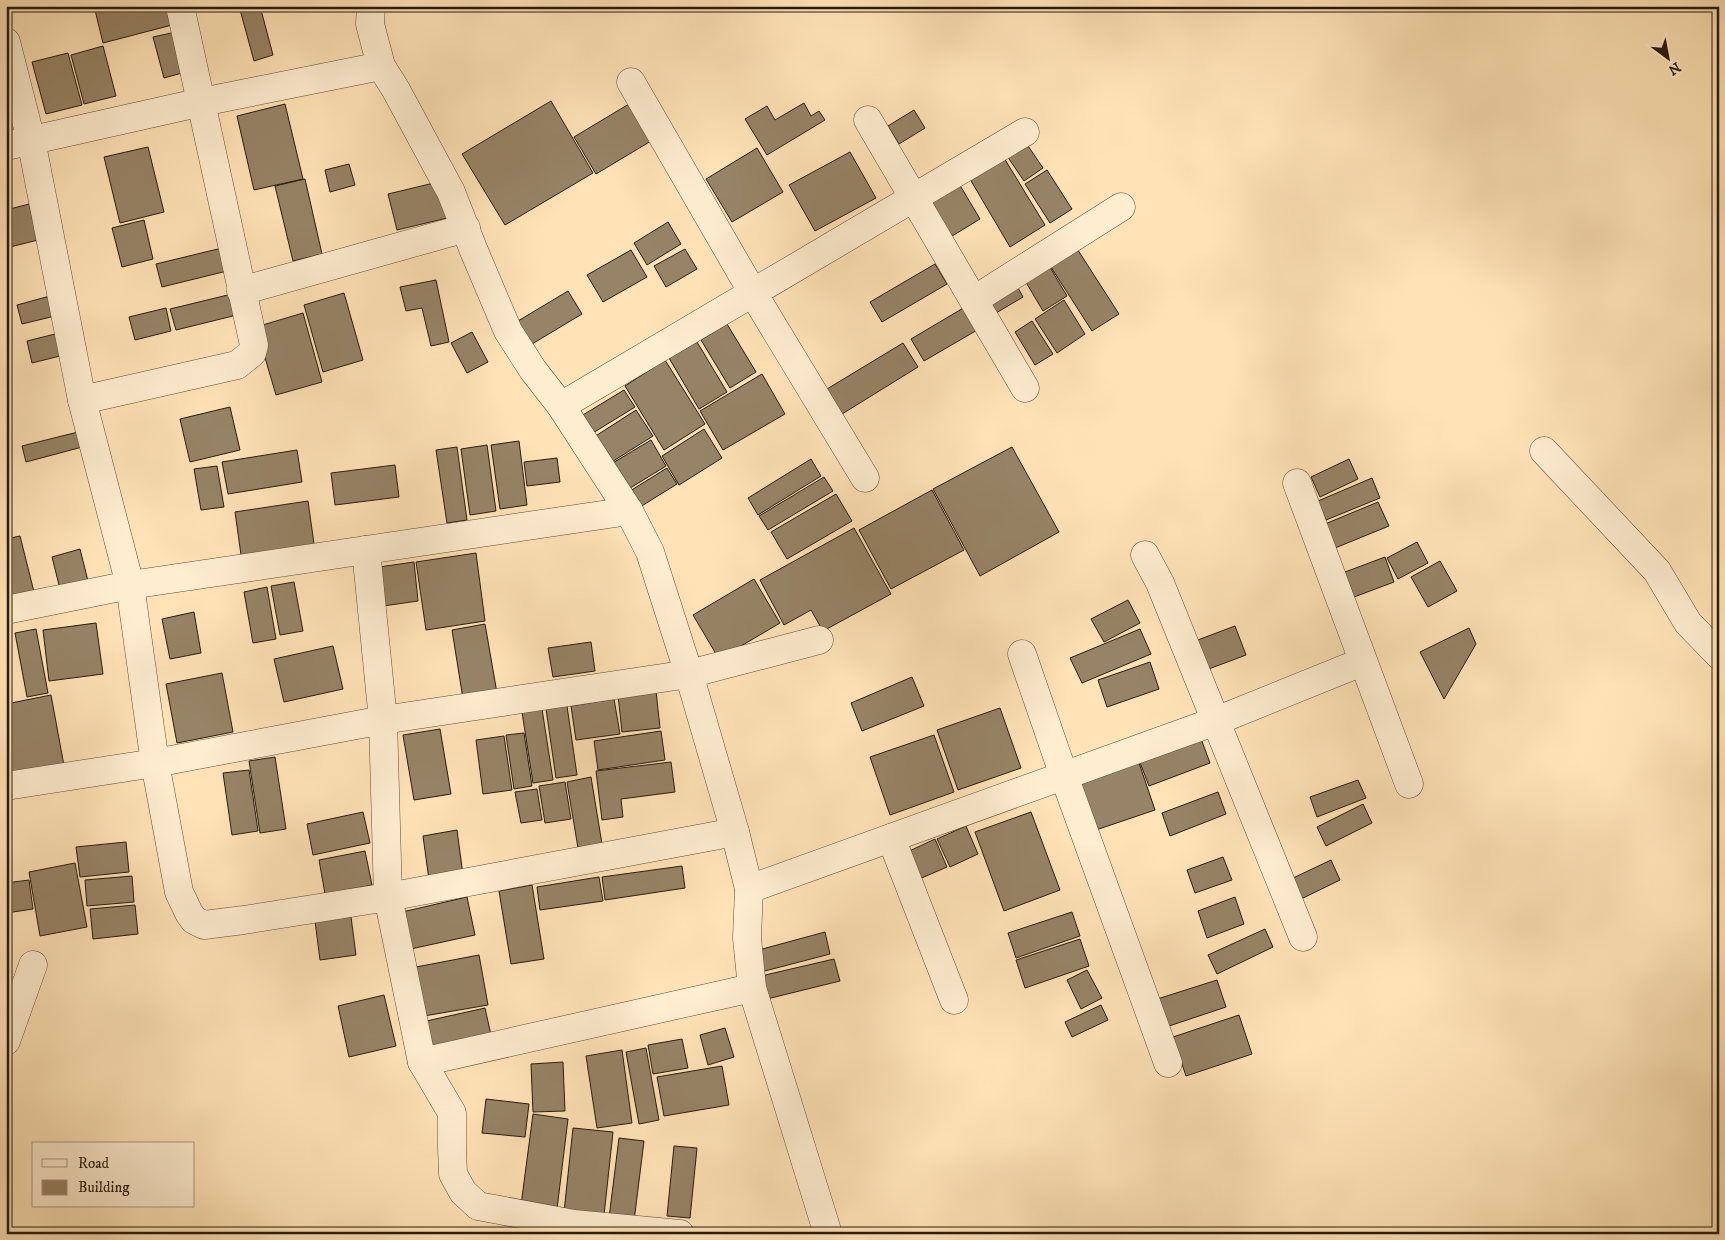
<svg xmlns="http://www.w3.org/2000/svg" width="1725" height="1240" font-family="'IM FELL DW Pica',serif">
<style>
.building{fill:#978366;stroke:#271b0f}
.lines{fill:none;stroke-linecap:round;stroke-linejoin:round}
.minor-casing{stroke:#5d4d39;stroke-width:29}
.minor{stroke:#ffedd0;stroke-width:28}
</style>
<rect width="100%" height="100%" fill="#ffe3b6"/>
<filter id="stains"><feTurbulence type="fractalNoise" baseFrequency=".004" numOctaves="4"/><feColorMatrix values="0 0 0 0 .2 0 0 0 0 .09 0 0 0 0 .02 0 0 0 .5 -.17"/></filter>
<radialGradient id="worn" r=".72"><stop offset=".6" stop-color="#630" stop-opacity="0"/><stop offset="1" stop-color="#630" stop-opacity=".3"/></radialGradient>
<g class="building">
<polygon points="94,6 167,6 172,25 103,43"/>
<polygon points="239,6 260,6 273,55 254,61"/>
<polygon points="176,32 186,72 164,78 153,37"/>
<polygon points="103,46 116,96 84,104 71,55"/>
<polygon points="68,53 82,105 46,114 32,62"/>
<polygon points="551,101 593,173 505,225 462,154"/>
<polygon points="634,101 656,138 596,174 574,137"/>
<polygon points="804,103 811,116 819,111 825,120 767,155 745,119 767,106 775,120"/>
<polygon points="285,104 303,179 254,190 237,116"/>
<polygon points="914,110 925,128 899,144 888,126"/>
<polygon points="1024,140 1043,168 1024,181 1005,153"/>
<polygon points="148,147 164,212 120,223 104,157"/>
<polygon points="757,148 783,192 732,222 706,179"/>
<polygon points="850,152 876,198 815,231 789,185"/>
<polygon points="1001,153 1045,225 1010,247 967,174"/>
<polygon points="349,164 355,185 330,192 325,170"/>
<polygon points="1047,170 1072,209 1050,223 1025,184"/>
<polygon points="305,179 322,254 293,261 275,186"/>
<polygon points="438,182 447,218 397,230 388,194"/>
<polygon points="958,182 980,219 944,241 921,203"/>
<polygon points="29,204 38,240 6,248 6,210"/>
<polygon points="144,220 153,259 122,267 112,228"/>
<polygon points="668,222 681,244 647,265 634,243"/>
<polygon points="1074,244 1119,314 1092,331 1047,261"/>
<polygon points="226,247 231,270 162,287 156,264"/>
<polygon points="685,249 697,269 666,287 654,266"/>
<polygon points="631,250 647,277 603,302 587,275"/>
<polygon points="935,264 947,284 882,322 870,302"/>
<polygon points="1048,264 1067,296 1043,311 1024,279"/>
<polygon points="436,280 449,342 431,346 422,308 406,311 400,287"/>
<polygon points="1016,284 1023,297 996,313 989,300"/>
<polygon points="568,291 582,314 527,347 513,324"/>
<polygon points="236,293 241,314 176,330 170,309"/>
<polygon points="344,293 363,360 323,372 304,305"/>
<polygon points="50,296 55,316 22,324 17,305"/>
<polygon points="1064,300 1085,334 1057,353 1035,319"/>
<polygon points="965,307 979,329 924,361 911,339"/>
<polygon points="166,308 171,331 135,340 129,317"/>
<polygon points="303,313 322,382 276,395 256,327"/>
<polygon points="1032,321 1053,354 1035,365 1015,332"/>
<polygon points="727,324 756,372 730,388 701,340"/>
<polygon points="472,332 488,362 467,373 451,343"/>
<polygon points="59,333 64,355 32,363 27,341"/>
<polygon points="697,342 727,392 699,409 669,358"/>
<polygon points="903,343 918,367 842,414 827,389"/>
<polygon points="665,360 705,424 664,450 625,386"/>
<polygon points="762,374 785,414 723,450 700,411"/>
<polygon points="624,390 635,407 588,436 578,418"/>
<polygon points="230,407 240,450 190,462 180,419"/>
<polygon points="636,410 653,436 607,465 591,439"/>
<polygon points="704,429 722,458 679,485 662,456"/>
<polygon points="82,431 86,446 26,462 22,446"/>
<polygon points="651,440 666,466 627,490 611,464"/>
<polygon points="519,441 527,505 500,509 491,445"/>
<polygon points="487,445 496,511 470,515 461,449"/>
<polygon points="457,447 467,520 447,523 436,450"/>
<polygon points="1012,447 1059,532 980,576 933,489"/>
<polygon points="297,450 302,482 228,494 222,462"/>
<polygon points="557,458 560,482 527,486 524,462"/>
<polygon points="811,459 821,476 758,515 748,498"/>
<polygon points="1349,459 1358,479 1320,497 1311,477"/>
<polygon points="395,465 399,497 335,505 331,473"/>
<polygon points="217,466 224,507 201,510 194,469"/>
<polygon points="667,468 677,484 640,507 630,491"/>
<polygon points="824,477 833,491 768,530 759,516"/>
<polygon points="1372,478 1380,498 1326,520 1318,501"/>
<polygon points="932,490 964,550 891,589 859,530"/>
<polygon points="836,494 852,521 787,559 771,532"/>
<polygon points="308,501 315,551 242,562 235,512"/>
<polygon points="1378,502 1389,526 1335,548 1325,524"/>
<polygon points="854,528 891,594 823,631 811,610 784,625 760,580"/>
<polygon points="20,536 36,600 6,598 6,539"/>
<polygon points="1417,542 1428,563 1398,579 1387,558"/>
<polygon points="80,549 89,585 61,593 52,557"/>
<polygon points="476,553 485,621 426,630 416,562"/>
<polygon points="1385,557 1394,582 1354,597 1345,572"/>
<polygon points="1440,561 1457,591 1428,607 1411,577"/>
<polygon points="414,562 418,601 383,606 379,567"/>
<polygon points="754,579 780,623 719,659 693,615"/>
<polygon points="294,582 303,631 280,635 271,586"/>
<polygon points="267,587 276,639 253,643 244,592"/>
<polygon points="1128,600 1140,623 1104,642 1091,619"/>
<polygon points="194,612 201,653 170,659 162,619"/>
<polygon points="96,623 103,674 49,681 43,630"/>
<polygon points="485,624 497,693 463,699 452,630"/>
<polygon points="1235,626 1246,655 1206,670 1195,641"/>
<polygon points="1469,628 1476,644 1444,699 1420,652"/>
<polygon points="36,629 48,693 27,697 15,633"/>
<polygon points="1140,629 1151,654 1082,683 1070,658"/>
<polygon points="591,642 595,671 553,677 548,648"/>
<polygon points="333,646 343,689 284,702 274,659"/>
<polygon points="1150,662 1159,689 1107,707 1098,680"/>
<polygon points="222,673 233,732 177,743 166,684"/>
<polygon points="912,677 924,706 862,731 851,703"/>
<polygon points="656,691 660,728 622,732 618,695"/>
<polygon points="51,695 65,771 12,781 6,747 6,704"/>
<polygon points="614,699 620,734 576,740 571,706"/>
<polygon points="567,706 577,775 556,778 546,709"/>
<polygon points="1000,708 1021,768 958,790 937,730"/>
<polygon points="542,709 553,780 533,783 522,712"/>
<polygon points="440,729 451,794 414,800 403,735"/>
<polygon points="661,731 665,760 598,770 594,741"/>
<polygon points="524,733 532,786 514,789 506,735"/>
<polygon points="934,735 954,792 890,815 870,757"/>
<polygon points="504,736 512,790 483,794 476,740"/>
<polygon points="1200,736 1210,763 1149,786 1139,760"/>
<polygon points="275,757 286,829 260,833 249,761"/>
<polygon points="1138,760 1155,810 1087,833 1070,783"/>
<polygon points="671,762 675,792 621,799 623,817 602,820 596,771"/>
<polygon points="249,770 258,831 232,835 223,773"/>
<polygon points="591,777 603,850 579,854 567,782"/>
<polygon points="1358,780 1366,798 1317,817 1310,797"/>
<polygon points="565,782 571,819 545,823 539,786"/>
<polygon points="537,789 542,820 521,823 515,792"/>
<polygon points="1218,792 1226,814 1170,836 1162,813"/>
<polygon points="1363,804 1372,823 1326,846 1317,827"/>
<polygon points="363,812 370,843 313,855 307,824"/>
<polygon points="1031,812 1060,890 1004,911 975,832"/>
<polygon points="966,826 978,854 950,867 937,839"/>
<polygon points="457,830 463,875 429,880 423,836"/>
<polygon points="935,839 947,867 917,880 905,853"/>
<polygon points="126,842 129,872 80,877 76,847"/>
<polygon points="365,851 372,885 325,894 319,860"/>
<polygon points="1223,857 1232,880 1195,893 1187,870"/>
<polygon points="1331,860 1340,880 1299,900 1289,880"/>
<polygon points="75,863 87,927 40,936 29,872"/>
<polygon points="682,866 685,888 605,900 602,877"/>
<polygon points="132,876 134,902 87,906 85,880"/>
<polygon points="599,877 603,901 540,910 537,887"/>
<polygon points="29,880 33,909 6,913 6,883"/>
<polygon points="532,885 544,959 511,964 499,891"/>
<polygon points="467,897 475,935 406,950 398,913"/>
<polygon points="1235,897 1244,924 1207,938 1198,911"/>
<polygon points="135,905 138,934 93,939 90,909"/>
<polygon points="1072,912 1080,936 1016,958 1008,933"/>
<polygon points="351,917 356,955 320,960 315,921"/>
<polygon points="1265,929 1273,947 1217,974 1208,955"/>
<polygon points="825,932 830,954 761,972 755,951"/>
<polygon points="1080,939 1089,966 1025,988 1016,960"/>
<polygon points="479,955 488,1005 424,1016 416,967"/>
<polygon points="834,959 840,981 767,999 761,976"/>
<polygon points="1087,970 1102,998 1081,1009 1067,980"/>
<polygon points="1217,980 1226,1007 1160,1029 1151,1001"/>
<polygon points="384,995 396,1046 349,1057 338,1006"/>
<polygon points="1101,1005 1108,1020 1072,1037 1065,1022"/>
<polygon points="485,1008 491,1035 428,1049 422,1022"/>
<polygon points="1239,1015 1252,1054 1186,1076 1173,1037"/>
<polygon points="725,1028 734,1057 708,1065 700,1035"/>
<polygon points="682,1039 688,1068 653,1074 648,1045"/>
<polygon points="646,1048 659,1120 639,1124 626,1052"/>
<polygon points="622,1050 632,1123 597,1128 586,1056"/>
<polygon points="563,1062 565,1111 533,1112 531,1064"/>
<polygon points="722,1066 729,1105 664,1116 657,1077"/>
<polygon points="486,1099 529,1104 525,1137 482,1133"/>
<polygon points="533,1114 568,1119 557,1209 521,1205"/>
<polygon points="573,1128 613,1132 604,1215 564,1212"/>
<polygon points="619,1138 644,1141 634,1221 609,1218"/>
<polygon points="674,1146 697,1148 690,1218 667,1216"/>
</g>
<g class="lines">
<g class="minor-casing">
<g id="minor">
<polyline points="371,6 370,24 381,66 396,90 451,192 474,251 508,331 533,370 561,406 629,511 650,552 689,674 735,832 749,889 747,938 752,988 828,1234"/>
<polyline points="6,42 31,140 82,400 130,585 155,763 179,892 189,913 194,920 204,925 244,920 388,897 735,832"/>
<polyline points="631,82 753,293 865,478"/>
<polyline points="868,120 1025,388"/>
<polyline points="6,146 202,102 381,66"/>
<polyline points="241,291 466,228"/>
<polyline points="974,300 1121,207"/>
<polyline points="82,400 237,365 252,353 254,345 180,6"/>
<polyline points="561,406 1025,132"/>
<polyline points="1544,451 1657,571 1688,623 1719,655"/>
<polyline points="1297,483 1409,784"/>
<polyline points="366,550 383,720 388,897 422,1062 452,1113 452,1148 453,1174 463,1192 478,1206 574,1224 680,1234"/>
<polyline points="1145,555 1160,583 1303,937"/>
<polyline points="6,610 130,585 629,511"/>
<polyline points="1022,654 1064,776 1168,1063"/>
<polyline points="6,786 155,763 383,720 689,674 819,640"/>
<polyline points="891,838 954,1000"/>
<polyline points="749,889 1216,721 1362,662"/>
<polyline points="6,1041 33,965"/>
<polyline points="422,1062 752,988"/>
</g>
</g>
<use href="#minor" class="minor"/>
</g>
<rect width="1725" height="1240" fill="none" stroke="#ffe3b6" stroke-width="25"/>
<rect x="8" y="8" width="1710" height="1225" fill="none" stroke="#271b0f" stroke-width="2.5"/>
<rect x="12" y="12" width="1700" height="1215" fill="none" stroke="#271b0f"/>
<rect x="32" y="1142" width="162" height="65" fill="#ffedd0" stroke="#a99983"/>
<rect x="42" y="1159" width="25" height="8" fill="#ffedd0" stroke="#a99983"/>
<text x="78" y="1168" font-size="15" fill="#271b0f">Road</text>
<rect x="42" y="1180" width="25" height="15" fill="#978366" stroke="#a99983"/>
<text x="78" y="1192" font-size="15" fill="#271b0f">Building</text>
<g transform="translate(1668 58) rotate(148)" stroke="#ffedd0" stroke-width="4" paint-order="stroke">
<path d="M0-4L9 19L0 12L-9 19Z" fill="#271b0f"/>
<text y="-8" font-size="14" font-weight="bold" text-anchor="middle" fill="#271b0f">N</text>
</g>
<rect width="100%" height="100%" filter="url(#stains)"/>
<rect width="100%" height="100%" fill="url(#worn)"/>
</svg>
